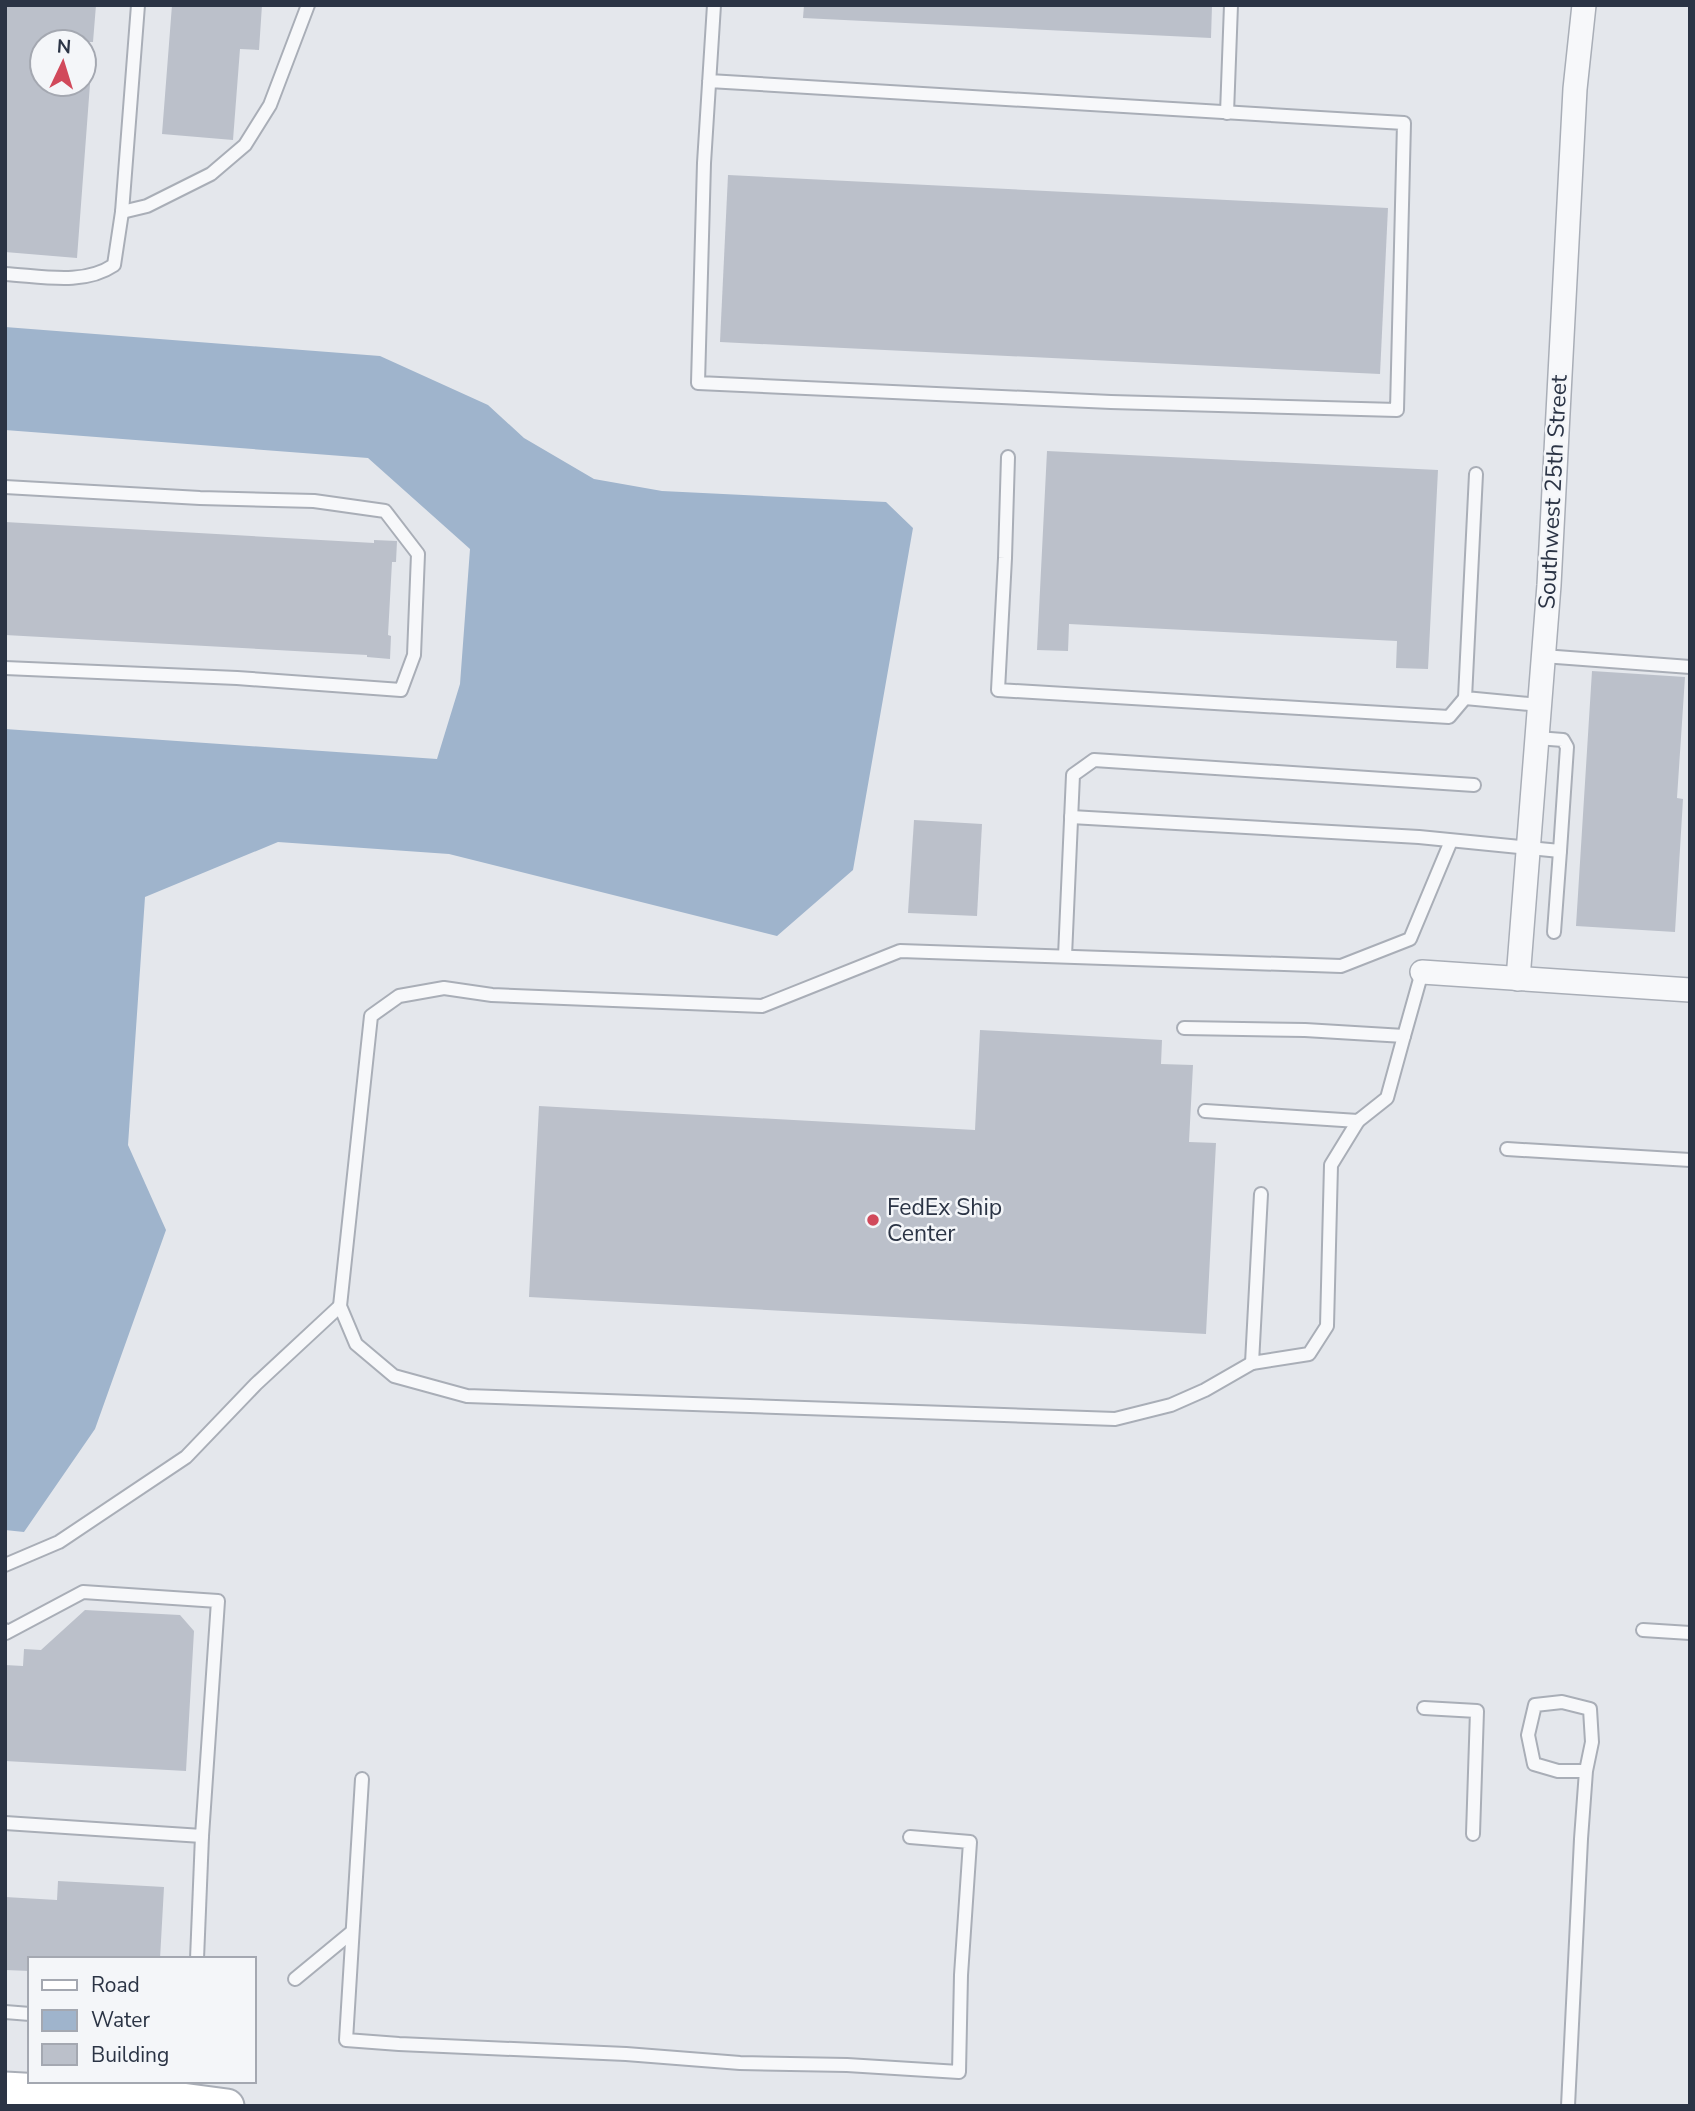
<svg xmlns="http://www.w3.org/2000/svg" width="1695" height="2111" font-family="'Nunito Sans',sans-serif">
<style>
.water{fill:#9fb4cc}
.building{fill:#bbc0ca}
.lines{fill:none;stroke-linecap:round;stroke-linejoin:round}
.lane-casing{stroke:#a9aeb7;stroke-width:16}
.street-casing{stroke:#a9aeb7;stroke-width:26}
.secondary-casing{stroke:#a9aeb7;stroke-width:37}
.lane{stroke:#f7f8fa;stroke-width:12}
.street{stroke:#f7f8fa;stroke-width:23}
.secondary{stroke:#fff;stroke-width:33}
.poi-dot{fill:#d1495b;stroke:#f4f6f9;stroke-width:2.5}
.labels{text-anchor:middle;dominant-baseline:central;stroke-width:5;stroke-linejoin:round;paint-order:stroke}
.street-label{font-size:23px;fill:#2b3445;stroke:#f4f6f9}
.poi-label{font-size:23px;fill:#2b3445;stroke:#f4f6f9;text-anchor:start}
</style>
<rect width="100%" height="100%" fill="#e4e7ec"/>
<polygon class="water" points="5,327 380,356 488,405 524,438 594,479 662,491 886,502 913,528 853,870 777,936 449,854 278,842 145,897 128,1145 166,1230 95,1429 24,1532 5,1530 5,729 437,759 460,684 470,549 368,458 5,430"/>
<g class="building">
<polygon points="5,5 96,5 93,42 42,42 42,84 90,84 77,258 5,252"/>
<polygon points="172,5 262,5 259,50 240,49 233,140 162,134"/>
<polygon points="804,5 1212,5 1211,38 803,18"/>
<polygon points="728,175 1388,208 1380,374 720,342"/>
<polygon points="1047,451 1438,470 1428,669 1396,668 1397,641 1069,624 1068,651 1037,650"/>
<polygon points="5,522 374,543 374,540 397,541 396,562 392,562 388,635 391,636 390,659 367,657 367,655 5,635"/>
<polygon points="1592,671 1685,677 1677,798 1683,799 1675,932 1576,926"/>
<polygon points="914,820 982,824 977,916 908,913"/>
<polygon points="980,1030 1162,1040 1161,1064 1193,1065 1189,1142 1216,1143 1206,1334 529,1297 539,1106 975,1130"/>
<polygon points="85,1610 180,1615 194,1631 186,1771 5,1761 5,1665 23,1666 24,1649 41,1650"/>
<polygon points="58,1881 164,1887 160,1959 30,1959 30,1971 5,1970 5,1897 57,1900"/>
</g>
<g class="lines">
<g class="lane-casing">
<g id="lane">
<polyline points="709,81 1404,123 1397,410 1111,402 698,383 704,163 714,5"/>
<polyline points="1227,113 1231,5"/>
<polyline points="122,212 147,206 211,174 245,145 270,105 308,5"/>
<path d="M 5,274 C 41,276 83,286 114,265 L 122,212 L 138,5"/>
<polyline points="1008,457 1005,558 998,690 1449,717 1465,698"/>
<polyline points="1476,474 1465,698 1539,705"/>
<polyline points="5,487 200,498 314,501 385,511 418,554 414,655 401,690 237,678 5,668"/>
<polyline points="1543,656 1690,667"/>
<polyline points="1071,817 1419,837 1560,851 1567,747 1563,740 1537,738"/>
<polyline points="1554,932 1560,851"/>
<polyline points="1065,956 1073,775 1094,760 1474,785"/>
<polyline points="1184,1028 1305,1030 1404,1036 1422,972"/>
<polyline points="1205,1111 1358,1121 1387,1098 1404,1036"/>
<polyline points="1507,1149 1690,1160"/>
<polyline points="1261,1194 1252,1363 1309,1354 1327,1326 1331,1165 1358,1121"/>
<polyline points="1252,1363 1205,1390 1171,1405 1115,1419 467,1396 394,1376 356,1344 340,1306 371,1016 399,996 444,988 492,995 762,1006 900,951 1341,966 1410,939 1451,841"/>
<polyline points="5,1565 59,1542 186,1457 256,1384 340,1306"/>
<polyline points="5,1630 6,1633 83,1592 218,1601 202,1836 5,1823"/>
<polyline points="1643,1630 1690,1633"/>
<polyline points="1424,1708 1477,1711 1473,1834"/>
<polyline points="362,1779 346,2040 399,2044 626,2054 740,2063 847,2065 959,2072 961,1975 970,1842 910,1837"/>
<polyline points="197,1959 202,1836"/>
<polyline points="295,1979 352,1932"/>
<polyline points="5,2012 30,2014"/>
<polyline points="1568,2106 1581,1839 1586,1771 1592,1742 1590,1709 1562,1702 1535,1705 1528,1735 1534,1764 1558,1771 1586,1771"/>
</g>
</g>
<g class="street-casing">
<g id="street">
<polyline points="1422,972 1690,990"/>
<polyline points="1518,979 1549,585 1575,89 1584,5"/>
</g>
</g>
<g class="secondary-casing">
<polyline id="secondary" points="5,2089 167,2098 227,2106"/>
</g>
<use href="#lane" class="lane"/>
<use href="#street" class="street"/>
<use href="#secondary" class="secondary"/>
</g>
<circle class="poi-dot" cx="873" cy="1220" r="7"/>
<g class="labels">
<g class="street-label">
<text transform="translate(1553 492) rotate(-87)">Southwest 25th Street</text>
</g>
<g class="poi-label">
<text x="887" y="1207">FedEx Ship<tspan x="887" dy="26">Center</tspan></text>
</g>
</g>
<rect width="1695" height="2111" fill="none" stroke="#2b3445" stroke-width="14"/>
<rect x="28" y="1957" width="228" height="126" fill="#f4f6f9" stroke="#a4a8b1" stroke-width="2"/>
<rect x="42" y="1980" width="35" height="10" fill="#ffffff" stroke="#a4a8b1" stroke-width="2"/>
<text x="91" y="1992" font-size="21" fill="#2b3445">Road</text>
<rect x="42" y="2010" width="35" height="21" fill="#9fb4cc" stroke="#a4a8b1" stroke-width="2"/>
<text x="91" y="2027" font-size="21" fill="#2b3445">Water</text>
<rect x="42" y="2044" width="35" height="21" fill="#bbc0ca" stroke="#a4a8b1" stroke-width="2"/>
<text x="91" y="2062" font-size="21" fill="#2b3445">Building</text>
<g transform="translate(63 63) rotate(4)"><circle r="33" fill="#f4f6f9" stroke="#a4a8b1" stroke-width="2"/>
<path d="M0-5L12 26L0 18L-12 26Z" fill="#d1495b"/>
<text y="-10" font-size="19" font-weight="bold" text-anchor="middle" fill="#2b3445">N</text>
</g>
</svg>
